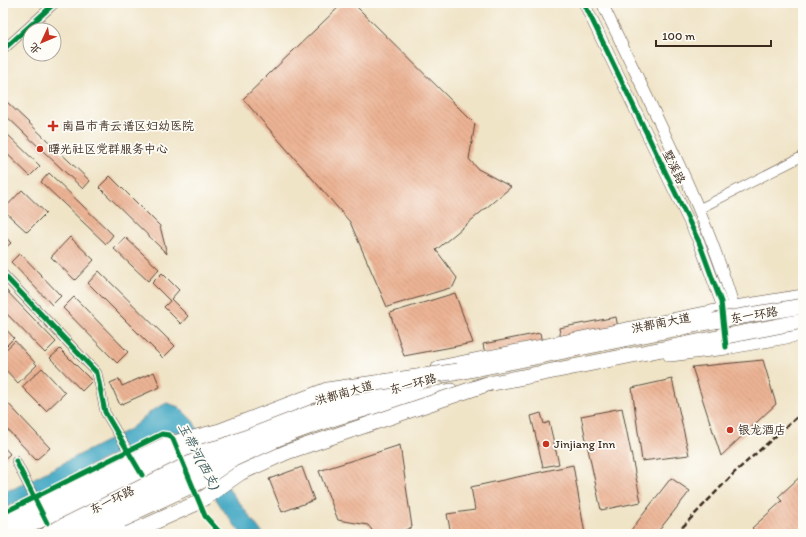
<svg xmlns="http://www.w3.org/2000/svg" width="806" height="537" font-family="Itim,'LXGW WenKai TC',sans-serif">
<style>
.water{fill:#45a9c4;stroke:#406a71}
.building{fill:url(#building-back-hatch)}
.lines{fill:none;stroke-linecap:round;stroke-linejoin:round}
.minor-casing{stroke:#564637;stroke-width:10}
.tertiary-casing{stroke:#564637;stroke-width:12}
.primary-casing{stroke:#564637;stroke-width:16}
.trunk-casing{stroke:#564637;stroke-width:16}
.minor{stroke:#fff;stroke-width:9}
.tertiary{stroke:#fff;stroke-width:11}
.primary{stroke:#fff;stroke-width:15}
.trunk{stroke:#fff;stroke-width:15}
.rail{stroke:#3b2a1e;stroke-width:2.5;stroke-dasharray:6 3;stroke-linecap:butt}
.primary-bridge-casing{stroke:#564637;stroke-width:16;stroke-linecap:butt}
.trunk-bridge-casing{stroke:#564637;stroke-width:16;stroke-linecap:butt}
.primary-bridge{stroke:#fff;stroke-width:15}
.trunk-bridge{stroke:#fff;stroke-width:15}
.cycleway-casing{stroke:#fdfcf7;stroke-width:8}
.cycleway{stroke:#00873e;stroke-width:5}
.poi-dot{fill:#c8321e;stroke:#fdfcf7;stroke-width:1.5}
.labels{text-anchor:middle;dominant-baseline:central;stroke-width:3.5;stroke-linejoin:round;paint-order:stroke}
.poi-label{font-size:12px;fill:#3b2a1e;stroke:#fdfcf7;text-anchor:start}
.street-label{font-size:12px;fill:#3b2a1e;stroke:#fdfcf7}
.water-label{font-size:13px;font-style:italic;fill:#3f5d60;stroke:#fdfcf7}
</style>
<defs>
<pattern id="building-back-hatch" width="6" height="6" patternUnits="userSpaceOnUse"><rect width="6" height="6" fill="#ecb394"/><path d="M-1 5l2 2M0 0l6 6M5-1l2 2" fill="none" stroke="#cb9a7f"/></pattern>
</defs>
<rect width="100%" height="100%" fill="#fdfcf7"/>
<filter id="ink" filterUnits="userSpaceOnUse"><feTurbulence type="fractalNoise" baseFrequency=".025" numOctaves="2"/><feDisplacementMap in="SourceGraphic" scale="8" xChannelSelector="R" yChannelSelector="G"/><feConvolveMatrix kernelMatrix="1 2 1 2 8 2 1 2 1" color-interpolation-filters="sRGB"/></filter>
<filter id="wash" filterUnits="userSpaceOnUse"><feTurbulence type="fractalNoise" baseFrequency=".012" numOctaves="4" result="noise"/><feDisplacementMap in="SourceGraphic" scale="16" xChannelSelector="R" yChannelSelector="G"/><feGaussianBlur stdDeviation="0.9" result="paint"/><feColorMatrix in="noise" values="0 0 0 0 0 0 0 0 0 0 0 0 0 0 0 0 0 1.4 0 .05"/><feComposite in="paint" operator="in"/></filter>
<g filter="url(#wash)">
<rect width="100%" height="100%" fill="#f0e4c7"/>
<path class="water" d="M 167,403 L 179,407 L 193,421 L 231,492 L 263,534 L 242,534 C 215,503 199,470 179,433 L 172,431 L 159,432 L 3,509 L 3,490 L 13,489 L 130,429 L 153,410 Z"/>
<g id="blocks">
<g class="building">
<polygon points="343,3 353,3 475,124 469,159 478,169 511,187 436,250 457,278 453,287 387,307 350,222 243,99"/>
<polygon points="7,102 90,181 83,189 3,113 3,106"/>
<polygon points="3,130 40,166 30,176 3,150"/>
<polygon points="49,173 113,235 106,244 41,182"/>
<polygon points="110,176 160,226 167,254 99,187"/>
<polygon points="22,190 46,213 27,232 3,210"/>
<polygon points="3,234 11,243 3,250"/>
<polygon points="70,237 94,260 75,280 51,257"/>
<polygon points="125,237 159,269 148,281 114,249"/>
<polygon points="20,253 61,296 52,305 11,262"/>
<polygon points="99,271 175,346 163,358 88,283"/>
<polygon points="162,273 179,290 171,299 188,316 181,324 164,307 170,301 152,283"/>
<polygon points="3,287 56,342 45,353 3,310"/>
<polygon points="455,293 473,343 404,356 390,313"/>
<polygon points="74,297 128,352 117,363 63,308"/>
<polygon points="616,317 618,328 561,339 559,328"/>
<polygon points="3,326 14,338 4,348 3,348"/>
<polygon points="540,333 542,343 485,354 483,344"/>
<polygon points="15,341 37,365 18,383 3,367 3,352"/>
<polygon points="60,349 92,381 82,391 50,358"/>
<polygon points="763,360 776,404 721,456 692,367"/>
<polygon points="42,368 65,393 46,411 22,387"/>
<polygon points="154,372 160,387 120,405 110,383 119,379 122,386"/>
<polygon points="672,379 689,455 642,461 632,388"/>
<polygon points="3,398 50,448 36,460 3,425"/>
<polygon points="622,408 641,502 601,510 581,416"/>
<polygon points="541,413 544,424 549,422 559,464 543,467 531,416"/>
<polygon points="400,445 412,527 396,534 375,534 368,525 338,520 319,471"/>
<polygon points="3,446 10,454 3,460"/>
<polygon points="573,465 585,534 451,534 447,514 475,510 471,487"/>
<polygon points="302,467 314,500 282,512 269,479"/>
<polygon points="803,474 803,534 758,534 752,528 782,501 778,497"/>
<polygon points="671,478 690,491 656,534 628,534"/>
</g>
</g>
</g>
<g filter="url(#ink)">
<use href="#blocks" fill-opacity="0" stroke="#564637" stroke-width="1"/>
<g class="lines">
<g class="minor-casing">
<g id="minor">
<polyline points="3,50 55,3"/>
<polyline points="699,209 803,156"/>
<polyline points="3,274 97,373 105,412 136,464"/>
<polyline points="16,461 41,511"/>
</g>
</g>
<g class="tertiary-casing">
<g id="tertiary">
<polyline points="584,3 699,242 721,302 725,344"/>
<path d="M 602,3 C 650,105 705,206 736,314"/>
</g>
</g>
<g class="primary-casing">
<g id="primary">
<polyline points="670,354 726,347 803,333"/>
<polyline points="439,368 735,308 803,297"/>
<polyline points="184,454 229,433"/>
<polyline points="118,520 270,449"/>
<polyline points="106,534 133,522"/>
</g>
</g>
<g class="trunk-casing">
<g id="trunk">
<polyline points="445,375 714,321"/>
<polyline points="478,386 722,337"/>
<polyline points="47,534 90,510 223,446 301,415 422,381"/>
<path d="M 75,534 C 171,486 269,434 373,407 C 398,400 425,396 451,391"/>
</g>
</g>
<use href="#minor" class="minor"/>
<use href="#tertiary" class="tertiary"/>
<use href="#primary" class="primary"/>
<use href="#trunk" class="trunk"/>
<polyline class="rail" points="676,534 735,472 803,412"/>
<g class="primary-bridge-casing">
<g id="primary-bridge">
<polyline points="3,524 166,445 220,431 327,390 458,371"/>
<polyline points="12,534 194,444"/>
<polyline points="128,534 197,503 240,473 287,452 490,383"/>
</g>
</g>
<g class="trunk-bridge-casing">
<g id="trunk-bridge">
<polyline points="714,321 803,306"/>
<polyline points="722,337 803,321"/>
</g>
</g>
<use href="#primary-bridge" class="primary-bridge"/>
<use href="#trunk-bridge" class="trunk-bridge"/>
<g class="cycleway-casing">
<g id="cycleway">
<polyline points="584,3 699,242 721,302 726,347"/>
<polyline points="3,50 55,3"/>
<polyline points="3,274 97,373 105,412 142,475"/>
<polyline points="16,461 47,523"/>
<polyline points="3,513 162,434 169,435 173,439 205,516 221,534"/>
</g>
</g>
<use href="#cycleway" class="cycleway"/>
</g>
</g>
<g class="poi-dot">
<path d="M51 120h4v4h4v4h-4v4h-4v-4h-4v-4h4z"/>
<circle cx="40" cy="149" r="4"/>
<circle cx="730" cy="430" r="4"/>
<circle cx="546" cy="444" r="4"/>
</g>
<g class="labels">
<g class="poi-label">
<text x="62" y="126">南昌市青云谱区妇幼医院</text>
<text x="48" y="149">曙光社区党群服务中心</text>
<text x="738" y="430">银龙酒店</text>
<text x="554" y="444">Jinjiang Inn</text>
</g>
<g class="street-label">
<text transform="translate(674 167) rotate(64)">墅溪路</text>
<text transform="translate(754 315) rotate(-9)">东一环路</text>
<text transform="translate(661 323) rotate(-11)">洪都南大道</text>
<text transform="translate(413 384) rotate(-15)">东一环路</text>
<text transform="translate(344 393) rotate(-16)">洪都南大道</text>
<text transform="translate(112 500) rotate(-26)">东一环路</text>
</g>
<g class="water-label">
<text transform="translate(199 456) rotate(62)">玉带河(西支)</text>
</g>
</g>
<rect width="806" height="537" fill="none" stroke="#fdfcf7" stroke-width="16"/>
<g transform="translate(42 42) rotate(226)"><circle r="19" fill="#fdfcf7" stroke="#afa8a0"/>
<path d="M0-3L7 15L0 10L-7 15Z" fill="#c8321e"/>
<text y="-6" font-size="11" font-weight="bold" text-anchor="middle" fill="#3b2a1e">北</text>
</g>
<path d="M656 40v6h115v-6" fill="none" stroke="#3b2a1e" stroke-width="2"/>
<text x="662" y="40" font-size="12" fill="#3b2a1e" stroke="#fdfcf7" stroke-width="3" paint-order="stroke">100 m</text>
</svg>
